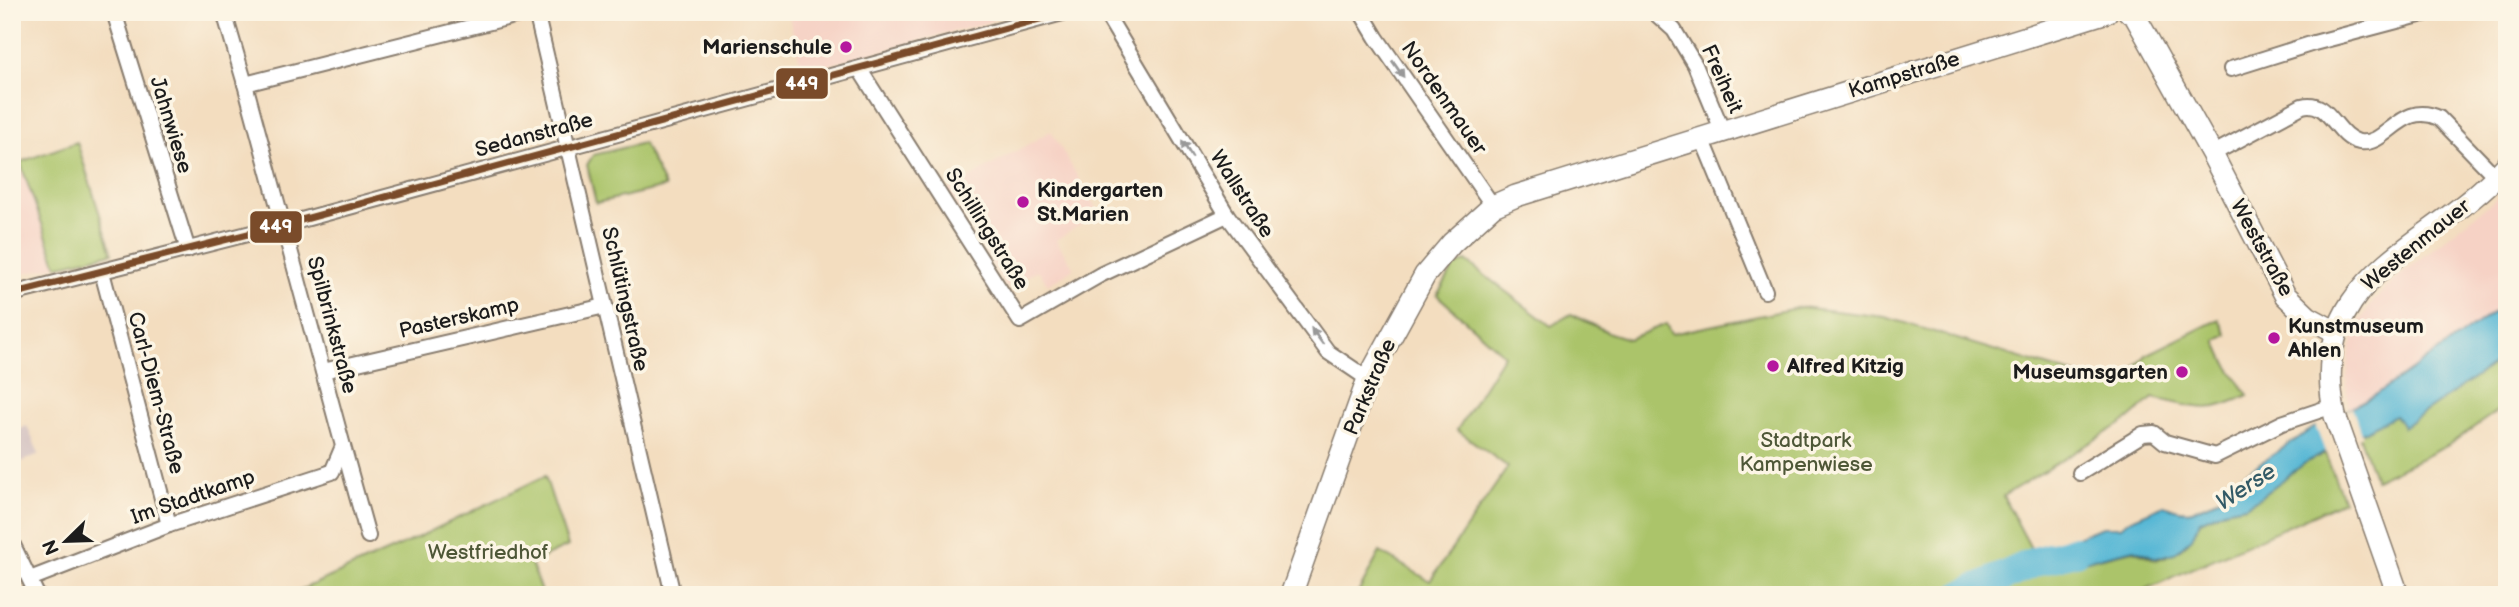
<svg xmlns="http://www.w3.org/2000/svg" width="2519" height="607" font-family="'Balsamiq Sans',sans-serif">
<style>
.built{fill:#f6d2c5}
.industrial{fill:#d1bfbf}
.green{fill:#abc46a;stroke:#647043;stroke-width:2}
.water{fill:#56b7d5;stroke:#396a78;stroke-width:2}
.pier{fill:#f3ddbf}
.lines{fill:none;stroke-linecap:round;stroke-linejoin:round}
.river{stroke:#56b7d5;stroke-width:30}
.street-casing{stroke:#887c6e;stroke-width:18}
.secondary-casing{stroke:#887c6e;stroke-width:24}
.street{stroke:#fff;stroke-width:14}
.secondary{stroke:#fff;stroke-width:21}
.bus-1-casing{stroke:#fcf5e5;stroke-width:12}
.bus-1{stroke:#7a4b2a;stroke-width:7}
.oneway{fill:#999}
.poi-dot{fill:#b5179e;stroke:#fcf5e5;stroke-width:2.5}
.labels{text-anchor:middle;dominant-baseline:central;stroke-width:7;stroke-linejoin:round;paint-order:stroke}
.poi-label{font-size:21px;font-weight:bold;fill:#1c1c1c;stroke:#fcf5e5;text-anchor:start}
.street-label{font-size:21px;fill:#1c1c1c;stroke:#fcf5e5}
.park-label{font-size:21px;fill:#4e5737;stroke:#fcf5e5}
.water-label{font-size:23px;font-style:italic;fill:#335a66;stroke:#fcf5e5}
.line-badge{stroke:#fcf5e5;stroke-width:2.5}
.badge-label{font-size:19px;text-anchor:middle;font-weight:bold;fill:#fff}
</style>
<rect width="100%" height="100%" fill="#fcf5e5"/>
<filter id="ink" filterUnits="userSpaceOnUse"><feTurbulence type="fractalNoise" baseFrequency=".0143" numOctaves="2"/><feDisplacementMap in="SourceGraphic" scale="14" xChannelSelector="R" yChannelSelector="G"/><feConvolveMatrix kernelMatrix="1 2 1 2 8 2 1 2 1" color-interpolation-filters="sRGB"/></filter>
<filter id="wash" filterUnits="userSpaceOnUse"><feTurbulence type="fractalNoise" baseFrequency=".00686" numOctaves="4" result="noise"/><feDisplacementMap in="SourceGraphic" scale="28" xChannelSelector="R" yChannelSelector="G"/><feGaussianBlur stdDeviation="1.57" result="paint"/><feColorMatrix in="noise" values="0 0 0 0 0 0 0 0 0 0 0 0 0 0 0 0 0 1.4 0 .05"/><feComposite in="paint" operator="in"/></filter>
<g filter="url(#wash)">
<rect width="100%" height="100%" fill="#f3ddbf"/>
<g class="built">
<polygon points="788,12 1000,12 990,22 802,72"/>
<polygon points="1051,131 1099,213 1056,240 1074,268 1048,285 1038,270 1007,288 947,191"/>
<polygon points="12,141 57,266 12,276"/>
<polygon points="2507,190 2507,303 2377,394 2349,409 2346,384 2350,350 2358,324 2376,298 2403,273"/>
</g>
<polygon class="industrial" points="27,426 39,454 12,466 12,433"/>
<g class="green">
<polygon points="77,142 112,253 57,266 20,162"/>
<polygon points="643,143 665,187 596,203 587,165 593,155"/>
<path d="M 1466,261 L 1551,326 L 1571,314 L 1610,333 L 1629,339 L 1666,324 L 1671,334 L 1801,307 L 1885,317 L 2119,388 L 2146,355 L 2219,319 L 2227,335 L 2216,341 L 2225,361 L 2248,395 C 2206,416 2197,407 2153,398 L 2129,419 L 2003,496 L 2034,554 L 1937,595 L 1357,595 L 1380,552 L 1430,581 L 1508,467 L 1457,430 L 1504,355 L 1437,295 L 1455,266 Z"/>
<polygon points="2507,355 2507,404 2447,446 2375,480 2359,435 2395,414 2403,427"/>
<path d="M 2325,453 L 2344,501 L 2133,595 L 1987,595 L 2043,570 L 2134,550 L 2156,560 C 2181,552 2189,545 2200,521 L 2224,510 L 2245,506 L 2256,500 L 2305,463 Z"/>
<polygon points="545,476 568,546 531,563 542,595 289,595 400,546"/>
</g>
<path class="water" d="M 2507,303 L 2507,355 L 2403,427 L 2395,415 L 2305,463 L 2256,500 L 2245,506 L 2224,510 L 2200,521 L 2192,538 L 2175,553 L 2156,558 L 2135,549 L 2088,560 L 2035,562 L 2083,534 L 2103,527 L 2121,527 L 2129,520 L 2164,505 C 2190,517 2198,508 2222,497 L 2220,490 L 2315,427 L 2377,394 Z"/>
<polygon class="pier" points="2352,407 2362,436 2326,454 2315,425"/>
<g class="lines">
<polyline class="river" points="1963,595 2035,562 2075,551"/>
</g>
</g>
<g filter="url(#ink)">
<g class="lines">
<g class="street-casing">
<g id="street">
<polyline points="114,12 188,250"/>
<polyline points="536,12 673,595"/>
<polyline points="1105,12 1227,215 1328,352 1368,379"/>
<polyline points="1361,12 1376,37 1493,206"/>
<polyline points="1654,12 1674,30 1695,65 1723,132"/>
<polyline points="2231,69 2314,43 2431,12"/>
<polyline points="860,70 1020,321 1100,275 1227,215"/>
<polyline points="245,84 530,12"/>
<polyline points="1702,138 1765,291"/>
<path d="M 2212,154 L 2302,106 C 2330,98 2335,137 2359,142 C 2387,147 2401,100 2439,118 L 2496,177"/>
<polyline points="102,272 169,525"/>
<polyline points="12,294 283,225 1066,12"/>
<polyline points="323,371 605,306"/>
<polyline points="343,446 368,536"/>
<polyline points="2080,473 2143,434 2154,433 2165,442 2215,456 2282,423 2333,406"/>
<polyline points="12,543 37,595"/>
<polyline points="30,579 169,525 332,472 343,446 245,84 224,12"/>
</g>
</g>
<g class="secondary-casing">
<g id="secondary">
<polyline points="2129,12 2135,16 2212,154 2285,295 2308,317 2336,332"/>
<polyline points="1291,595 1368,379 1425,275 1452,243 1493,206 1516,196 2107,12"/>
<path d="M 2398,595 L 2335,416 C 2304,273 2432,250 2507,165"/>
</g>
</g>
<use href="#street" class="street"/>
<use href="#secondary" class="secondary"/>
<g class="bus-1-casing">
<polyline id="bus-1" points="12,294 283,225 1065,12"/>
</g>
<use href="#bus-1" class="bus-1"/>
</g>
<defs><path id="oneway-solid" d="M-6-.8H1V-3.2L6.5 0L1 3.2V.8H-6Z" transform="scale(1.75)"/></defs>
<g class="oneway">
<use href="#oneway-solid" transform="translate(1398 69) rotate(55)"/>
<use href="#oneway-solid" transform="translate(1187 149) rotate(-121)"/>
<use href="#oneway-solid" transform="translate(1317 336) rotate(-126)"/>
</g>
</g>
<g class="poi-dot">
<circle cx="846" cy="47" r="7"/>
<circle cx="1023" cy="202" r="7"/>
<circle cx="2274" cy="338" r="7"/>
<circle cx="1773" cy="366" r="7"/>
<circle cx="2182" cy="372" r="7"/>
</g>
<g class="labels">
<g class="poi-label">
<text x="832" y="47" text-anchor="end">Marienschule</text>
<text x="1037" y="190">Kindergarten<tspan x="1037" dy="24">St.Marien</tspan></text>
<text x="2288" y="326">Kunstmuseum<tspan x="2288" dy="24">Ahlen</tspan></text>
<text x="1787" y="366">Alfred Kitzig</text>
<text x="2168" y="372" text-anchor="end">Museumsgarten</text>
</g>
<g class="street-label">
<text transform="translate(1904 75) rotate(-17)">Kampstraße</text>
<text transform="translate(1722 79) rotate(66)">Freiheit</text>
<text transform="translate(1444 98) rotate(55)">Nordenmauer</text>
<text transform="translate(171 125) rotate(73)">Jahnwiese</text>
<text transform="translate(534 135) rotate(-15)">Sedanstraße</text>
<text transform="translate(1242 194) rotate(57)">Wallstraße</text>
<text transform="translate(987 229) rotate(58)">Schillingstraße</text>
<text transform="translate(2416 245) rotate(-39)">Westenmauer</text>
<text transform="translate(2262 248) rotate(61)">Weststraße</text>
<text transform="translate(625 299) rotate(77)">Schlütingstraße</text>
<text transform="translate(459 318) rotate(-13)">Pasterskamp</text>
<text transform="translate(332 325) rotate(75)">Spilbrinkstraße</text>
<text transform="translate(1370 387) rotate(-67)">Parkstraße</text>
<text transform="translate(156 393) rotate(75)">Carl-Diem-Straße</text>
<text transform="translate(193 497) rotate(-19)">Im Stadtkamp</text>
</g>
<g class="park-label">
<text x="1806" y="440">Stadtpark<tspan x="1806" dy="24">Kampenwiese</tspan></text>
<text x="488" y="552">Westfriedhof</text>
</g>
<g class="water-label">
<text transform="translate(2246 487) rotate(-33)">Werse</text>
</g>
</g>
<g class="line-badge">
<rect x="775" y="67" width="54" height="33" rx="7" fill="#7a4b2a"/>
<rect x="249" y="210" width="54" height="34" rx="7" fill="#7a4b2a"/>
</g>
<g class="badge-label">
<text x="802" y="90">449</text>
<text x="276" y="233">449</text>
</g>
<rect width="2519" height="607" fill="none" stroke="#fcf5e5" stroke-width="42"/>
<g transform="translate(66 541) rotate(247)" stroke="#fcf5e5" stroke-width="5" paint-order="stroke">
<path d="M0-5L12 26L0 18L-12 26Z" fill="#1c1c1c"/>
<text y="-10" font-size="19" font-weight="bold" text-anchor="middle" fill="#1c1c1c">N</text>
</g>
</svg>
